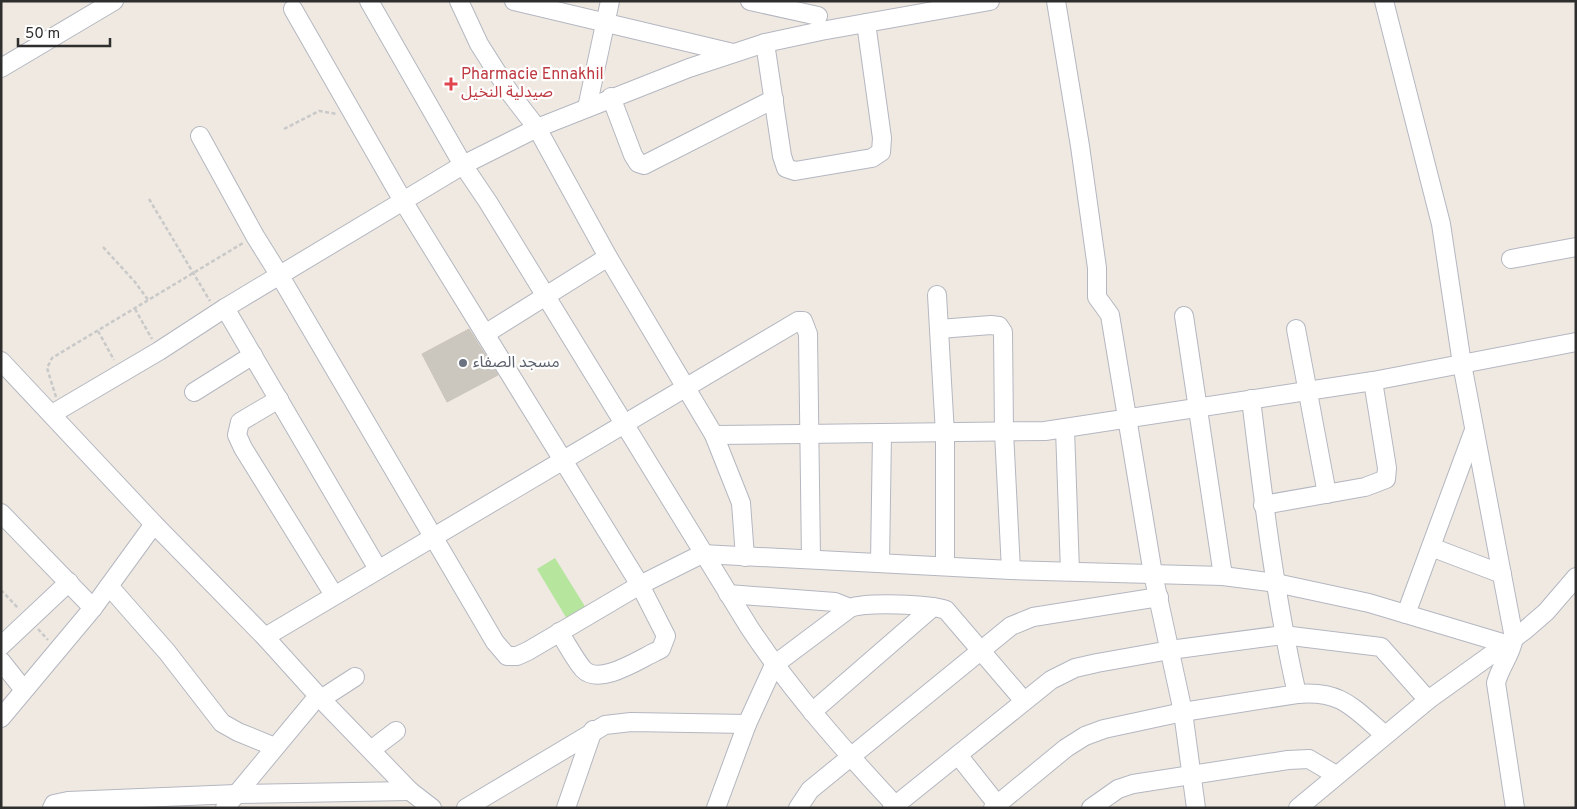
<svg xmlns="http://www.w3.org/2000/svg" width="1577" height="809" font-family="Overpass,'Noto Sans Arabic',sans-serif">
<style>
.green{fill:#b6e59e}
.building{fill:#cbc7bf;stroke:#cbc5ba}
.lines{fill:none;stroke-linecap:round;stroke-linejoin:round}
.minor-casing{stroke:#b4b7c1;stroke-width:20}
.path{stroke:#c9c9c9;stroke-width:2.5;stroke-dasharray:4 2.5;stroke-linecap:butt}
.minor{stroke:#fff;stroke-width:18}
.health-dot{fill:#e0444e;stroke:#fff;stroke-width:2}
.worship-dot{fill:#6b7280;stroke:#fff;stroke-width:2}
.labels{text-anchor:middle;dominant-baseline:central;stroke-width:4.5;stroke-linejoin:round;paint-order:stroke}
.health-label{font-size:16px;fill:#be3a42;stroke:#fff;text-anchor:start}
.worship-label{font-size:16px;fill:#5b616d;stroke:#fff;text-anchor:start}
</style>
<rect width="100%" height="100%" fill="#efe9e1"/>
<polygon class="green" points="555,558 589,613 570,624 537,569"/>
<polygon class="building" points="469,329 498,375 447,402 422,354"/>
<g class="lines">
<g class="minor-casing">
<g id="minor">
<path d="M 369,1 L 463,165 L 488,202 L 749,627 C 792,692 843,749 895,805"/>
<polyline points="459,1 479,44 510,93 537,128 608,257"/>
<polyline points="514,1 733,53"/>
<polyline points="750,1 818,16"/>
<polyline points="1056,1 1080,146 1097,268 1097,297 1110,315 1153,574 1183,712 1196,808"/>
<path d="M 1384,1 L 1441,224 L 1462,364 L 1514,638 C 1511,655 1500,667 1496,683 L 1515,808"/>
<path d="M 293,9 L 403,201 L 640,585 L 666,636 L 661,649 L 655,652 C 638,660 599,686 583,669 C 574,658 567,644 559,632"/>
<polyline points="765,43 782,156 786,168 795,171 872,158 881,152 882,138 866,23"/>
<polyline points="1,68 114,1"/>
<polyline points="611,97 633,155 638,163 644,165 774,99"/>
<polyline points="587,108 610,1"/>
<polyline points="200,136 255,236 280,276 495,642 507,656 517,656 528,651 640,585 702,554 1011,570 1223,576 1276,583 1369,603 1506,644"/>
<polyline points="1511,259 1576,247"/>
<polyline points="937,295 945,434 945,566"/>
<polyline points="225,308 378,569"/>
<polyline points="1184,316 1223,576"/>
<polyline points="939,329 991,325 999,326 1003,332 1004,432 1011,570"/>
<polyline points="1296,329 1327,494"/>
<polyline points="485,334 608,257 714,435 741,503 745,557"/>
<polyline points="1,361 154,524 265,637 321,699 410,791 432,808"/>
<polyline points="194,392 253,355"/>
<polyline points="279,399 240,422 237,435 243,448 334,595"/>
<polyline points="52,414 159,351 225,308 463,165 537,128 689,68 765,43 821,31 990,1"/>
<polyline points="1065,429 1070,571"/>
<polyline points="714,435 1045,431 1373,381 1576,342"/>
<polyline points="1263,505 1365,487 1386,479 1387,468 1373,381"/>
<polyline points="1,513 93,608"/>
<polyline points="1431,547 1502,574"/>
<polyline points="880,563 882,434"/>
<polyline points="109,586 167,652 222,723 238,732 275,747"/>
<polyline points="728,594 835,602 850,608"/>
<polyline points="1406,614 1474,430"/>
<polyline points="265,637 798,321 803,321 808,334 811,559"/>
<polyline points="1,646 69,582"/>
<polyline points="1,661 24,690"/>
<path d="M 1297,694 C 1342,690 1353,708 1385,735"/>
<polyline points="321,699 355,677"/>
<polyline points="812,712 933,607"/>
<polyline points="1,718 93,608 154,524"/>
<polyline points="371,750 396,731"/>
<polyline points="958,755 1000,808"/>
<polyline points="52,808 54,804 68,801 236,794 410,791"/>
<polyline points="225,808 318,696"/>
<polyline points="466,808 605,725 631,722 747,724"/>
<polyline points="566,808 593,730"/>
<path d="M 716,808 L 747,724 L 774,665 L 850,608 C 867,602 929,604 946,610 L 1024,701"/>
<polyline points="798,808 810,790 1011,626 1033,617 1159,597"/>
<polyline points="892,808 1051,680 1075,668 1097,663 1170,650 1283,635 1381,647 1428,700"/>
<path d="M 993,808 L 1066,748 L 1085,736 L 1104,729 L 1183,712 L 1297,694 C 1275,597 1263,498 1251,399"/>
<polyline points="1091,808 1118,789 1133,784 1288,760 1309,759 1336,775"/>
<polyline points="1298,808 1428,700 1524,631 1546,612 1576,577"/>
</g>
</g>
<g class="path">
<polyline points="284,129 319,111 337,114"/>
<polyline points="149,199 210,301"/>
<polyline points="103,247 135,282 149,301"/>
<polyline points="135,309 152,339"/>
<polyline points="98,331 114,360"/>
<polyline points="56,397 47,368 52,358 243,243"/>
<polyline points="1,590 19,609"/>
<polyline points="38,629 48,640"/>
</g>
<use href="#minor" class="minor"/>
</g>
<path class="health-dot" d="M448.5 76.5h5v5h5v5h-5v5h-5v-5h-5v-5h5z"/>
<circle class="worship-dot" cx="463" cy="363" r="5"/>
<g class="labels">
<g class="health-label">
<text x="461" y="75">Pharmacie Ennakhil<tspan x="461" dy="18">صيدلية النخيل</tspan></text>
</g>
<g class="worship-label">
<text x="473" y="363">مسجد الصفاء</text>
</g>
</g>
<rect width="1577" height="809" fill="none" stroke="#2e2e2e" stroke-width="5"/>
<path d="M18 38v8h92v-8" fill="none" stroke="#2e2e2e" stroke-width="2.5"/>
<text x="25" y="38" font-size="15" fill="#2e2e2e" stroke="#ffffff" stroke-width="4" paint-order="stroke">50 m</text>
</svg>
